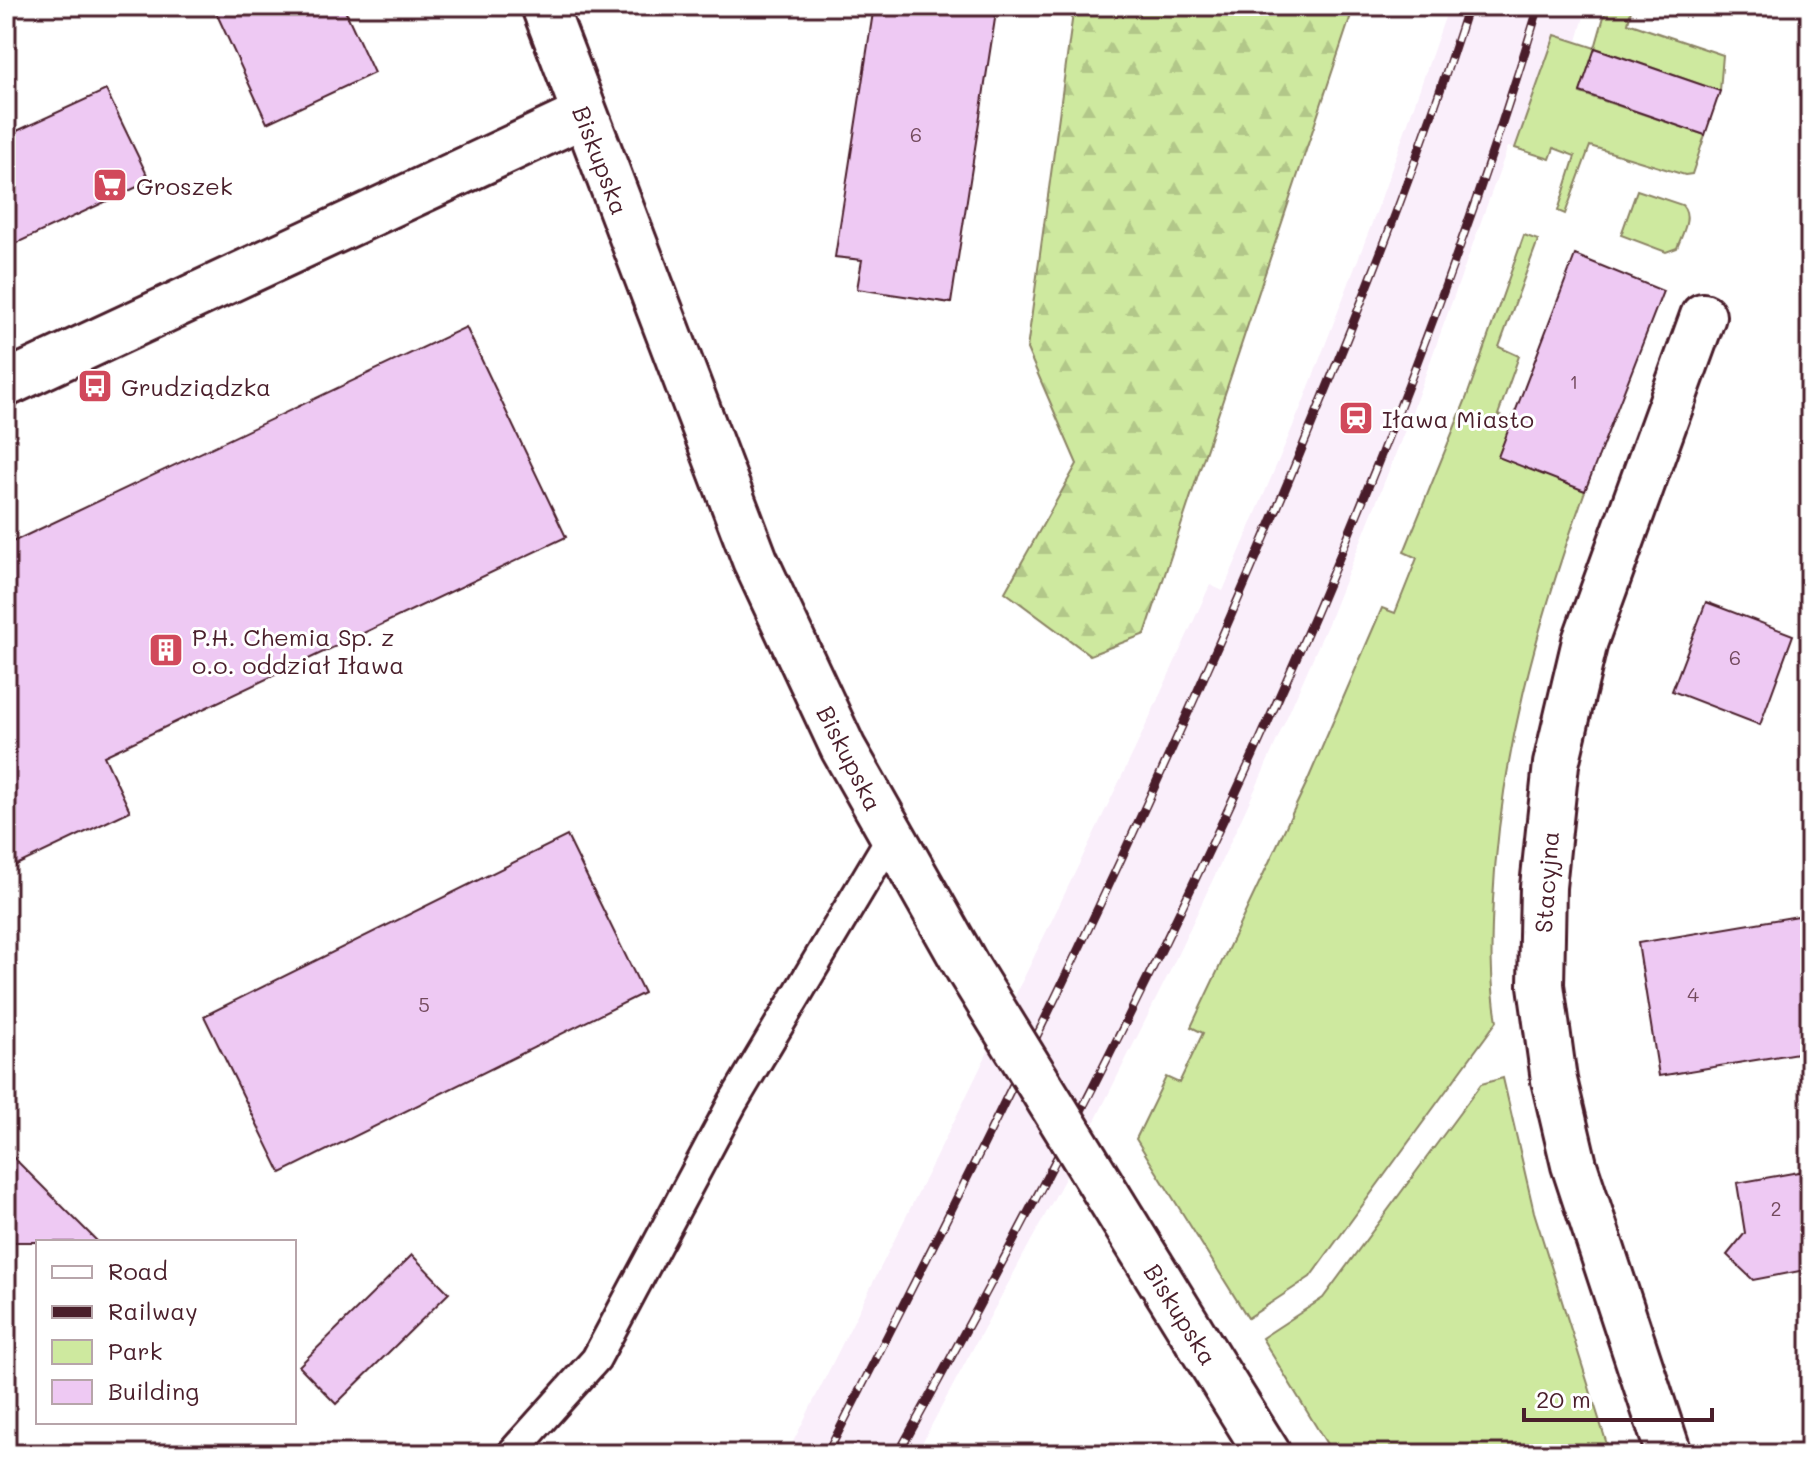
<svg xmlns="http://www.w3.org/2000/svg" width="1816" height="1460" font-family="Mali,sans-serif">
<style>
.built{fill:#faeffb}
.green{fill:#cee99f;stroke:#8c8465;stroke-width:2}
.forest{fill:url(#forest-firs);stroke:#8c8465;stroke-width:2}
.building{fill:#eec9f3;stroke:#4a1f2b;stroke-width:2}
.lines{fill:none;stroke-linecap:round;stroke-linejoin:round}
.service-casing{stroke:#4a1f2b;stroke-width:34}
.minor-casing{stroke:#4a1f2b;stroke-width:50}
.tertiary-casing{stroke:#4a1f2b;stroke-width:50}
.service{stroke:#fff;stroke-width:28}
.minor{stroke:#fff;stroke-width:44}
.tertiary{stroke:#fff;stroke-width:44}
.rail-casing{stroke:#4a1f2b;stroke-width:9}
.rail{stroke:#fff;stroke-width:6;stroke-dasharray:18;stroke-linecap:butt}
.tertiary-bridge-casing{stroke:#4a1f2b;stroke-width:50;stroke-linecap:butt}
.tertiary-bridge{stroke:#fff;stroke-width:44}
.labels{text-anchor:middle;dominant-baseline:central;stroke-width:6;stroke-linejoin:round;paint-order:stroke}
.number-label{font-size:20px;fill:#734a5d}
.street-label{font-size:24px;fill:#4a1f2b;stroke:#fff}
.poi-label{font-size:24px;fill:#4a1f2b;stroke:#fff;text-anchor:start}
</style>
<defs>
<pattern id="forest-firs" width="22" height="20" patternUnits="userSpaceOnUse" patternTransform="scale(2)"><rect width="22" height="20" fill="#cee99f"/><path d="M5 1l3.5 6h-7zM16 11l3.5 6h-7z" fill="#b2c789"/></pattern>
</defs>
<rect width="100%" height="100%" fill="#fff"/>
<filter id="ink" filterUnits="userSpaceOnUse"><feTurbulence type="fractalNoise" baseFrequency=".0125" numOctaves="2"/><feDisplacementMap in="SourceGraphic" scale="16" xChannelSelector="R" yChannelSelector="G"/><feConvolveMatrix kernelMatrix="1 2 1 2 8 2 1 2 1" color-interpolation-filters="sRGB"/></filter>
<g filter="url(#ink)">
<polygon class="built" points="1449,6 1587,6 1577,41 1555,35 1515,148 1508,147 1409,420 1329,621 1259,781 1169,973 1084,1143 916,1454 787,1454 964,1101 1136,747 1210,585 1223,591 1304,400 1377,210"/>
<g class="green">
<polygon points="1607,6 1632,6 1628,23 1723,55 1720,91 1596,48 1580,93 1705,135 1692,174 1685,175 1590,146 1565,214 1558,211 1575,156 1554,148 1550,159 1515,148 1555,35 1595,48"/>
<path d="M 1637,190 L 1682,205 C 1693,217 1682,234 1677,248 L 1666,252 L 1621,235 Z"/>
<path d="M 1524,235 L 1538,240 L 1499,347 L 1519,356 L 1498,415 L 1512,422 L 1499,456 L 1585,491 C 1537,624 1500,757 1493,900 C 1491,941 1490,981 1497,1021 L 1310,1277 L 1248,1318 L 1136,1139 L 1166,1077 L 1179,1083 L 1203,1033 L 1191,1027 L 1307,782 L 1382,608 L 1395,613 L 1417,558 L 1404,552 L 1466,399 Z"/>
<polygon points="1503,1078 1534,1212 1610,1454 1333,1454 1262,1338 1323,1298 1481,1084"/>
</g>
<polygon class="forest" points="1074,6 1354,6 1145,634 1090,655 1005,592 1077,464 1027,349"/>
<g class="building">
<polygon points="213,6 343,6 374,73 267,123"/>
<polygon points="874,6 997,6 951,303 857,289 862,260 835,257"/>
<polygon points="1595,48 1720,91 1705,135 1580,92"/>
<polygon points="106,90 150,181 6,248 6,136"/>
<polygon points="1575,255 1663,291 1585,491 1498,457"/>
<polygon points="466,327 566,537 104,756 130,811 6,870 6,545"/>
<polygon points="1706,602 1793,635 1760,725 1672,691"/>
<polygon points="567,836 644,993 281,1173 204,1016"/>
<polygon points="1810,914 1810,1051 1659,1076 1638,943"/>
<polygon points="6,1150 98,1242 6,1242"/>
<polygon points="1810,1170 1810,1269 1753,1280 1727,1255 1745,1233 1737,1183"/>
<polygon points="412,1255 449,1293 336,1404 299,1366"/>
</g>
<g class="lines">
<g class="service-casing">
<polyline id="service" points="511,1454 596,1359 733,1102 891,837"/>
</g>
<g class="minor-casing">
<g id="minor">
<polyline points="6,384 583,115"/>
<polyline points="1669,1454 1574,1165 1554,1080 1541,985 1543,887 1556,764 1585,641 1703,316"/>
</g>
</g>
<g class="tertiary-casing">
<g id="tertiary">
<polyline points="544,6 755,560 843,748 967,967"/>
<polyline points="1197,1340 1268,1454"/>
</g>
</g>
<use href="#service" class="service"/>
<use href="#minor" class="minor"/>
<use href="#tertiary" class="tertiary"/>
<g class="rail-casing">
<g id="rail">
<path d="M 827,1454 C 996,1126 1159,795 1300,453 C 1361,306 1420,158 1468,6"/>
<path d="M 898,1454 C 1154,992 1385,513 1539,6"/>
</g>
</g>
<use href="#rail" class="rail"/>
<g class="tertiary-bridge-casing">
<polyline id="tertiary-bridge" points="967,967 1197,1340"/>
</g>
<use href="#tertiary-bridge" class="tertiary-bridge"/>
</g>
</g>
<defs>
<g id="supermarket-square" transform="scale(1.8)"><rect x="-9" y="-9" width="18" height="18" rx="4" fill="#d1495b" stroke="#fff"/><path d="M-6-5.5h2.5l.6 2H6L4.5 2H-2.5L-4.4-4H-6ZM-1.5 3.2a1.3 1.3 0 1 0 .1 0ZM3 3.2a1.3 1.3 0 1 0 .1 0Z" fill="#fff"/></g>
<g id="bus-square" transform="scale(1.8)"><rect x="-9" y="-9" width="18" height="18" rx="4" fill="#d1495b" stroke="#fff"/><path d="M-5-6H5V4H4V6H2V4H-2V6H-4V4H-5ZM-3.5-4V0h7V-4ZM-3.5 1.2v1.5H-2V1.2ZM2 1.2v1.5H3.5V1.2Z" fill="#fff"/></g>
<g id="station-square" transform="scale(1.8)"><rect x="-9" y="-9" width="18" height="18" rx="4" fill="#d1495b" stroke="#fff"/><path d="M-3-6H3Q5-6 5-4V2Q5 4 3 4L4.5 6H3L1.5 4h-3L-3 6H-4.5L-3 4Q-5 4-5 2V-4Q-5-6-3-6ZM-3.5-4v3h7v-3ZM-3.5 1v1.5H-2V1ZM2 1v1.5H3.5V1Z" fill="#fff"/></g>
<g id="building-square" transform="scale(1.8)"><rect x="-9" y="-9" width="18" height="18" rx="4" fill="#d1495b" stroke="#fff"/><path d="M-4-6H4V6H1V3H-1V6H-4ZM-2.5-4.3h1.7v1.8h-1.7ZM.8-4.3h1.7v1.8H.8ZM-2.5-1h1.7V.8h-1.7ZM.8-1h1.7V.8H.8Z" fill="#fff"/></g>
</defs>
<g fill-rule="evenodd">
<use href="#supermarket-square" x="110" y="185"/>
<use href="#bus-square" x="95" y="386"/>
<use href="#station-square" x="1356" y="418"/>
<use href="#building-square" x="166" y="650"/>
</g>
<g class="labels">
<g class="number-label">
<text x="916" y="134">6</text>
<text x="1574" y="381">1</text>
<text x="1735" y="657">6</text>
<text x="1693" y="994">4</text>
<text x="424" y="1004">5</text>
<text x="1776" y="1208">2</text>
</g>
<g class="street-label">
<text transform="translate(601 160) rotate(69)">Biskupska</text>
<text transform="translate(850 758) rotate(63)">Biskupska</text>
<text transform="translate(1546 882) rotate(-86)">Stacyjna</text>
<text transform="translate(1181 1314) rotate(58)">Biskupska</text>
</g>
<g class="poi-label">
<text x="136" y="185">Groszek</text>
<text x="121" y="386">Grudziądzka</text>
<text x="1382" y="418">Iława Miasto</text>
<text x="192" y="636">P.H. Chemia Sp. z<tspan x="192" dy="28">o.o. oddział Iława</tspan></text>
</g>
</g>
<rect width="1816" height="1460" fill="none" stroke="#fff" stroke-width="32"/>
<rect x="16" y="16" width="1784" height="1428" fill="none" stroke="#4a1f2b" stroke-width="3" filter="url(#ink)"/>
<rect x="36" y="1240" width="260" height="184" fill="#ffffff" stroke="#b7a5aa" stroke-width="2"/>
<rect x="52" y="1266" width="40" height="12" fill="#ffffff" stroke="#b7a5aa" stroke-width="2"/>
<text x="108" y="1280" font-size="24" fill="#4a1f2b">Road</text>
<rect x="52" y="1306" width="40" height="12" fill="#4a1f2b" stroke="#b7a5aa" stroke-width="2"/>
<text x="108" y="1320" font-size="24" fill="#4a1f2b">Railway</text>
<rect x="52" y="1340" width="40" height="24" fill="#cee99f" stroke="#b7a5aa" stroke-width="2"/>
<text x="108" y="1360" font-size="24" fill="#4a1f2b">Park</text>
<rect x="52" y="1380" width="40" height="24" fill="#eec9f3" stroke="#b7a5aa" stroke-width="2"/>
<text x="108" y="1400" font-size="24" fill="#4a1f2b">Building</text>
<path d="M1524 1408v12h188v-12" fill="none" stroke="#4a1f2b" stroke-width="4"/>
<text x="1536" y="1408" font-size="24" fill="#4a1f2b" stroke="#ffffff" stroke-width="6" paint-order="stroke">20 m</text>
</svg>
